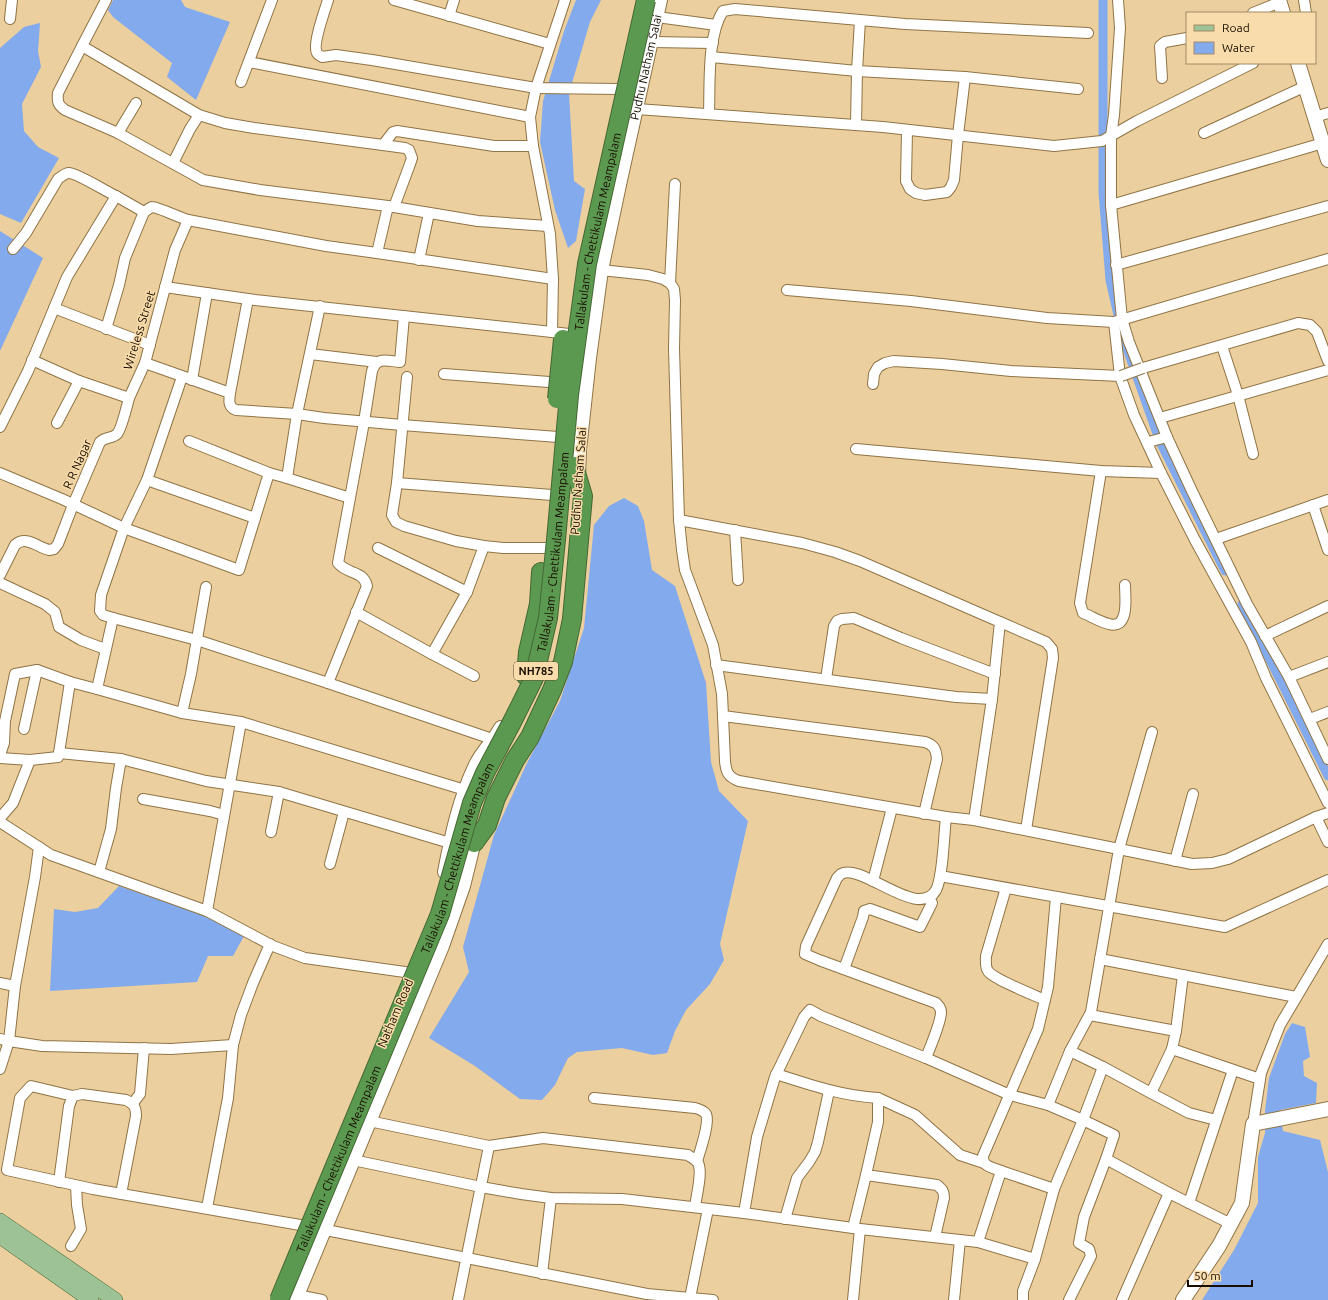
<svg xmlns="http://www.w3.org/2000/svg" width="1328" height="1300" font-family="Ubuntu,sans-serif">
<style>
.water{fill:#83aaec}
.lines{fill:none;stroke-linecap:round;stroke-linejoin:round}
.canal{stroke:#83aaec;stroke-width:9}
.street-casing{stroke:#8f7446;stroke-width:12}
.secondary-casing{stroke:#8f7446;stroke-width:16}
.primary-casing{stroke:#446834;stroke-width:16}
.highway-casing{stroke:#446834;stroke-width:20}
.street{stroke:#fff;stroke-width:10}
.secondary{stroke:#fff;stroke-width:14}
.primary{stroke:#9dc296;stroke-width:15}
.highway{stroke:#5c9950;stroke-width:18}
.street-bridge-casing{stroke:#8f7446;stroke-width:12;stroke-linecap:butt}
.highway-bridge-casing{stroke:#446834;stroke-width:20;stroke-linecap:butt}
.street-bridge{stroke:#fff;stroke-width:10}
.highway-bridge{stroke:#5c9950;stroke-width:18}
.labels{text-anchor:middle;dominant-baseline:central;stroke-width:3;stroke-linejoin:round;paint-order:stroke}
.shield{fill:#f9dcab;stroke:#5c4c33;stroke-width:1}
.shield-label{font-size:11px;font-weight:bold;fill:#180e00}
.street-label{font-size:12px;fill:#180e00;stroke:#f9dcab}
</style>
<rect width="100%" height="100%" fill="#eccf9e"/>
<g class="water">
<polygon points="113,0 181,0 185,7 230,22 196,100 167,77 172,63 113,17 108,10"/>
<polygon points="576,0 601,0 590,22 569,93 574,181 585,189 576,241 568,248 555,210 540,142 543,101 564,31"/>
<polygon points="40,23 38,51 41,67 22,104 24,131 38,147 59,158 21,223 0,214 0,48 24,27"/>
<polygon points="0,231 43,258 0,351"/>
<polygon points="624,498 638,506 644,521 652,570 675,586 706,683 711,762 719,791 748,821 720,944 724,960 710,984 686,1010 675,1031 667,1053 653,1055 622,1048 577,1052 568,1058 555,1085 542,1100 520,1099 475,1066 429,1038 469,972 463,947 494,835 527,763 560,701 584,628 594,525 609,506"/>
<polygon points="119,886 200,914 244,936 233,956 208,956 197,982 50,991 54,909 75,912 98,908"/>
<polygon points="1292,1023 1305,1027 1310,1057 1303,1061 1304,1076 1317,1083 1316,1103 1280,1110 1283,1131 1320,1140 1328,1172 1328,1300 1202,1300 1234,1250 1258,1203 1258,1157 1265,1133 1265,1111 1269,1078 1285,1034"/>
</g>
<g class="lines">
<g class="canal">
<polyline points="1103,0 1103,192 1110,280 1118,315"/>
<polyline points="1125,343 1160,442 1225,571"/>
<polyline points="1242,604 1328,776"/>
</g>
<g class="street-casing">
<g id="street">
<polyline points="106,0 82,46 199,115 225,123 254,128 383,145 405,148 409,150 412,158 410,164 394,207"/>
<path d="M 328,0 C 325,10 312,45 317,53 C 318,55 321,56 322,57 L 336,55 L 372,60 L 536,88 L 620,89"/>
<polyline points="394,0 550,44"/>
<polyline points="1118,0 1120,28 1114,115 1111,136 1111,205 1122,319 1129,342 1167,437 1191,489 1247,604 1289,677 1328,759"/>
<polyline points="1304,0 1306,13"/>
<polyline points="1253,13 1280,2"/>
<polyline points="449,16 454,0"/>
<polyline points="657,17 716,25"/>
<polyline points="10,19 12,0"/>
<polyline points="652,42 713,43"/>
<path d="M 82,46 L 58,93 C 57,102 58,105 65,110 L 118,133 L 203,180 L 260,190 L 388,206"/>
<polyline points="711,57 857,71 965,77 1078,89"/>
<polyline points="249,62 530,117"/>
<polyline points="1162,78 1160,46 1165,42 1187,38"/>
<polyline points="241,82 272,0"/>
<polyline points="637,109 883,127 1054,146 1102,141 1137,121 1253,63"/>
<path d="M 709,114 C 710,85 707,36 723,11 L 735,9 L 905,24 L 1088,33"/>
<polyline points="1315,117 1328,113"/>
<polyline points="856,125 857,71 860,20"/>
<polyline points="907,130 906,181 910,189 916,193 925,195 947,192 951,187 954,180 958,135 965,77"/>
<polyline points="118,133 136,103"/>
<polyline points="1204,133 1306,86"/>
<polyline points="383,145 393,132 397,131 494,146 533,146"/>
<polyline points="173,163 190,129 199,115"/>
<polyline points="1111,205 1323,143"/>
<polyline points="548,226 478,221 388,206 377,253 553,279 552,332 569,334"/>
<path d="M 13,249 L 26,233 L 58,179 C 61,177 65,173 69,173 C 77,173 107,192 116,196"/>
<polyline points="419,260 429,213"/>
<polyline points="1116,265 1328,206"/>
<polyline points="553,279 550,234 533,146 530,117 536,88 565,0"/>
<polyline points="670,283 675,184"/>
<polyline points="165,287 255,300 552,332"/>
<polyline points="787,290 911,301 1047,318 1114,322 1328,259"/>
<polyline points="54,308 150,345"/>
<path d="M 404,316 L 400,362 C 387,361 377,356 372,371 L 364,422 L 338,563 C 348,575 363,570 367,586 L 328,683 L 495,740"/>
<polyline points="1114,322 1120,376 1134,415 1161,473 1195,540 1251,642 1266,678 1328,803"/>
<polyline points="106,329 119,285 125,258 144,212"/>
<polyline points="1222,346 1238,395 1253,454"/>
<polyline points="310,354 377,362"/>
<polyline points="32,360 79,381"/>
<path d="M 145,363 L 230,393 C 229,401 228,407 236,410 L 297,414 L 324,418 L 402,425 L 558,437"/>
<polyline points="1143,368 1298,323 1310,325 1317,332 1328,361"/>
<polyline points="444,374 562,383"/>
<polyline points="182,377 147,480 255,518 269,473 287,478 297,414 320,306"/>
<polyline points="407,377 397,483 552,495"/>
<polyline points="192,380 207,293"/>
<polyline points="873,384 874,374 878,367 885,363 894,361 942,364 1011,371 1121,376"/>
<polyline points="230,393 248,299"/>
<polyline points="1160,418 1328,370"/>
<polyline points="57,423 79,381 129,398 145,363 175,250 188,220"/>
<path d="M 0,427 L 28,371 L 67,277 L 116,196 L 144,212 C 146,211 149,208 152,207 C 158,207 180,218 188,220 L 326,246 L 377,253"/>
<polyline points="189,441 269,473"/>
<polyline points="1152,441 1167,437"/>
<polyline points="856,449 1101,471 1161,473"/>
<path d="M 1101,471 L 1080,603 L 1083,613 C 1091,616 1100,622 1109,624 C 1130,630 1125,596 1125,585"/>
<polyline points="0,473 62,499 124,528 239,570 255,518"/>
<polyline points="287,478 350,498"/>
<polyline points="147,480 124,528 101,595 100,611 103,615 113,618 197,640 328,683"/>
<polyline points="397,483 392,515 396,522 404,526 456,541 484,546 503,548 548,548"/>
<polyline points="1313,505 1328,550"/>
<polyline points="679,520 802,543 835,552 860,561 1000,622 992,699 974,820 946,817"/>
<polyline points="735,530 738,580"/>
<polyline points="1216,539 1328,500"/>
<path d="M 0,575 L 15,545 C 26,535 37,547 49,550 L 54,549 L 58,544 L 73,505 L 100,442 C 106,436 112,439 117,434 C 121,430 127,406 129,398"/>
<polyline points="0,583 45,604 55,612 59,627 81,640 105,649"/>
<polyline points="467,592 484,546"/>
<polyline points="356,612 432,654 467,592 378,548"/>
<polyline points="113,618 97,689 182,713 241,722 207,911 273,946 305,958 419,974"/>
<polyline points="1000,622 1046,642 1052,649 1053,658 1026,830"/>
<polyline points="1265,636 1328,606"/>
<polyline points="432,654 474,676"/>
<polyline points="716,665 956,697 992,699"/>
<polyline points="1289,677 1328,662"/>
<polyline points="826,679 834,626 837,621 842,619 854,618 901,638 995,674"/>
<polyline points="182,713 191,674 206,587"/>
<path d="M 723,716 L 925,742 C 934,745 936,749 937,759 L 924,814"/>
<polyline points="1310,719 1328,712"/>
<polyline points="241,722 465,790"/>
<polyline points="24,729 37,670 70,682 97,689"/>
<polyline points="1152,732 1119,849 1192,864 1212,863 1228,859 1316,817"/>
<polyline points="59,753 70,682"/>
<polyline points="0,755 4,743 5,721 15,674 37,670"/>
<polyline points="0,758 30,760 58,757 59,753 121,759 206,781 279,792 450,843"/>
<polyline points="143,799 210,811 224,815"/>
<polyline points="1328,813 1316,817 1328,842"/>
<polyline points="0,818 13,803 30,760"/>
<polyline points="974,820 1119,849 1091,1012 1070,1051 1048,1105 1083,1120 1114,1135 1106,1159 1169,1193 1231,1224"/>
<polyline points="0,822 51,855 207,911"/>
<polyline points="271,832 279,792"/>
<polyline points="1175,861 1193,794"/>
<polyline points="330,864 344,812"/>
<polyline points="99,872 111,829 116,788 121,759"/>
<polyline points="940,876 1225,927 1328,880"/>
<polyline points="873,881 892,808"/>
<path d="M 1006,888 L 986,956 C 986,961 985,967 988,971 C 993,979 1034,995 1045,1000"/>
<polyline points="1100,959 1296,997"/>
<polyline points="844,969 863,917 864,911 870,909 920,927 932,903 929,898"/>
<polyline points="0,983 15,986"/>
<polyline points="1090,1015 1176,1031 1172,1049 1260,1079"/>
<polyline points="1176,1031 1183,975"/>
<polyline points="0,1039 9,1041 15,986 35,877 39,847"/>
<polyline points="1070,1051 1103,1067"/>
<polyline points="926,1058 1010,1095 1048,1105"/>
<polyline points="0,1069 9,1041 42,1046 171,1049 233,1045"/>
<path d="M 776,1074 C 810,1085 843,1096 878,1098 L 878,1122 L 866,1175 L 937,1185 C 942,1189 944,1191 944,1198 L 935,1237"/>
<polyline points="1151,1093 1189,1113 1216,1120"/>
<polyline points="73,1096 31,1086 20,1098 7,1170 93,1189 306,1226 647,1294 690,1298 708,1209"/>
<path d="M 594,1098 L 695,1108 C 699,1109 703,1110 706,1114 C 710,1123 700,1151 697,1161"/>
<polyline points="878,1098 915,1115 960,1155 984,1163"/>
<polyline points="133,1103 140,1094 144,1048"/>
<polyline points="369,1121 489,1146"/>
<polyline points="1253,1124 1261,1073 1280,1025 1328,944"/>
<path d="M 353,1160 L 481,1187 L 521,1194 L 551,1198 L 622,1199 L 744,1213 L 757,1137 L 775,1077 L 804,1017 L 810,1010 L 821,1016 L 926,1058 C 930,1047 941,1023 941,1012 C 941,1008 939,1006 936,1003 L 819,960 L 805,954 L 806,946 L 837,878 C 838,877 840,875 841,874 C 861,862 919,921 936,890 C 943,877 944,834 946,817 L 739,781 C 728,777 726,772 725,761 L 722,694 L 713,645 L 685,570 L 682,550 L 679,520 L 674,349 L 675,300 L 674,289 L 670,283 L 663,279 L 648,275 L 601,270"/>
<polyline points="1001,1171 1054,1189"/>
<path d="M 59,1182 L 69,1106 L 73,1096 L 82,1094 L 126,1100 C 134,1104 136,1107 136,1116 L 121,1194"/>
<polyline points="1189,1203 1233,1070"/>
<polyline points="207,1208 228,1098 233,1045 241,1015 253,983 270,944"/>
<path d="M 744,1213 L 860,1229 L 978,1242 L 1001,1171 C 992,1167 982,1167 983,1156 L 1038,1029 L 1048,987 L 1056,897"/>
<polyline points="785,1219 797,1178 809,1162 815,1152 818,1142 829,1091"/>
<polyline points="853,1228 866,1175"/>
<polyline points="978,1242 1035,1259 1054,1189 1083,1120 1103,1067 1151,1093 1172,1049"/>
<polyline points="71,1246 81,1229 77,1205 76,1186"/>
<polyline points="542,1274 551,1198"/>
<polyline points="297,1295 322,1300"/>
<polyline points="690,1298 713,1300"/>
<path d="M 458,1300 L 489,1146 L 543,1138 L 688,1155 C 692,1158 696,1160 698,1163 C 703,1172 696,1197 695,1207"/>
<polyline points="853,1300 860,1229"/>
<polyline points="954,1300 960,1240"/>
<polyline points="1023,1300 1023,1291 1035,1259"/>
<polyline points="1069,1300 1091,1256 1089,1249 1079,1243 1084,1217 1106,1159"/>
<polyline points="1122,1300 1169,1193"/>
</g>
</g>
<g class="secondary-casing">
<g id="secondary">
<polyline points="1279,0 1283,13"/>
<polyline points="1298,63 1328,160"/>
<path id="s1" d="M 578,478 L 579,450 L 589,358 L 601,270 L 620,180 L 660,0"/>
<path d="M 445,872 C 452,835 460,797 477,763 C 484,750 494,741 501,728"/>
<polyline points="295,1300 442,946 463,886 476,833"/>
<polyline points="1183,1300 1219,1246 1242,1203 1253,1124 1328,1109"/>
</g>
</g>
<g class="primary-casing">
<g id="primary">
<polyline points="0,1221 115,1300"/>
<polyline points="0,1236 91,1300"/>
</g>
</g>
<g class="highway-casing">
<g id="highway">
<polyline points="526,676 528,652 539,604 541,572"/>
<polyline points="474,843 487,825 496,798 515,760 530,737 552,690 563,662 572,619"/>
</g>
</g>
<use href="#street" class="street"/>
<use href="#secondary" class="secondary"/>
<use href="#primary" class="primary"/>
<use href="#highway" class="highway"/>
<g class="street-bridge-casing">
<polyline id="street-bridge" points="1121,376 1143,368"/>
</g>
<g class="highway-bridge-casing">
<g id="highway-bridge">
<polyline points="557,399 563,339"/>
<polyline points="572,619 583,496 574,466"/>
<path id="s2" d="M 279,1300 L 440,914 L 472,803 L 485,773 L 512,722 L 534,678 L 548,618 L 556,540 L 569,395 L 587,264 L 646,0"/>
</g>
</g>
<use href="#street-bridge" class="street-bridge"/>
<use href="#highway-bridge" class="highway-bridge"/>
</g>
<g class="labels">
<rect class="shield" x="514" y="662" width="44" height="18" rx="3"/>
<g class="shield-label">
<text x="536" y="671">NH785</text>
</g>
<g class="street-label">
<text stroke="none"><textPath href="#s1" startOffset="417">Pudhu Natham Salai</textPath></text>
<text stroke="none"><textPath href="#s2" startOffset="1125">Tallakulam - Chettikulam Meampalam</textPath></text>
<text transform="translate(139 330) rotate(-73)">Wireless Street</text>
<text transform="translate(77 464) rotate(-66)">R R Nagar</text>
<text transform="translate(578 481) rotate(-86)">Pudhu Natham Salai</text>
<text stroke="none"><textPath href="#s2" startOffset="801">Tallakulam - Chettikulam Meampalam</textPath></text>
<text stroke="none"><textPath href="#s2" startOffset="477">Tallakulam - Chettikulam Meampalam</textPath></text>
<text transform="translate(395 1013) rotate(-67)">Natham Road</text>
<text stroke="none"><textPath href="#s2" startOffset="153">Tallakulam - Chettikulam Meampalam</textPath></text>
</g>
</g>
<rect x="1186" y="12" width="130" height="52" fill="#f9dcab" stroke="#9f8a67"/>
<rect x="1194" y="25" width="20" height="6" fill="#9dc296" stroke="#9f8a67"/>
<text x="1222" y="32" font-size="12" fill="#180e00">Road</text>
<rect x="1194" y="42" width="20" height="12" fill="#83aaec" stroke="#9f8a67"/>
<text x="1222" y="52" font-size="12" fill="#180e00">Water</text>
<path d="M1188 1280v6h64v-6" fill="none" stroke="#180e00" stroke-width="2"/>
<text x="1194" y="1280" font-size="12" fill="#180e00" stroke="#f9dcab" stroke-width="3" paint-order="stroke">50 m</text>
</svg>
